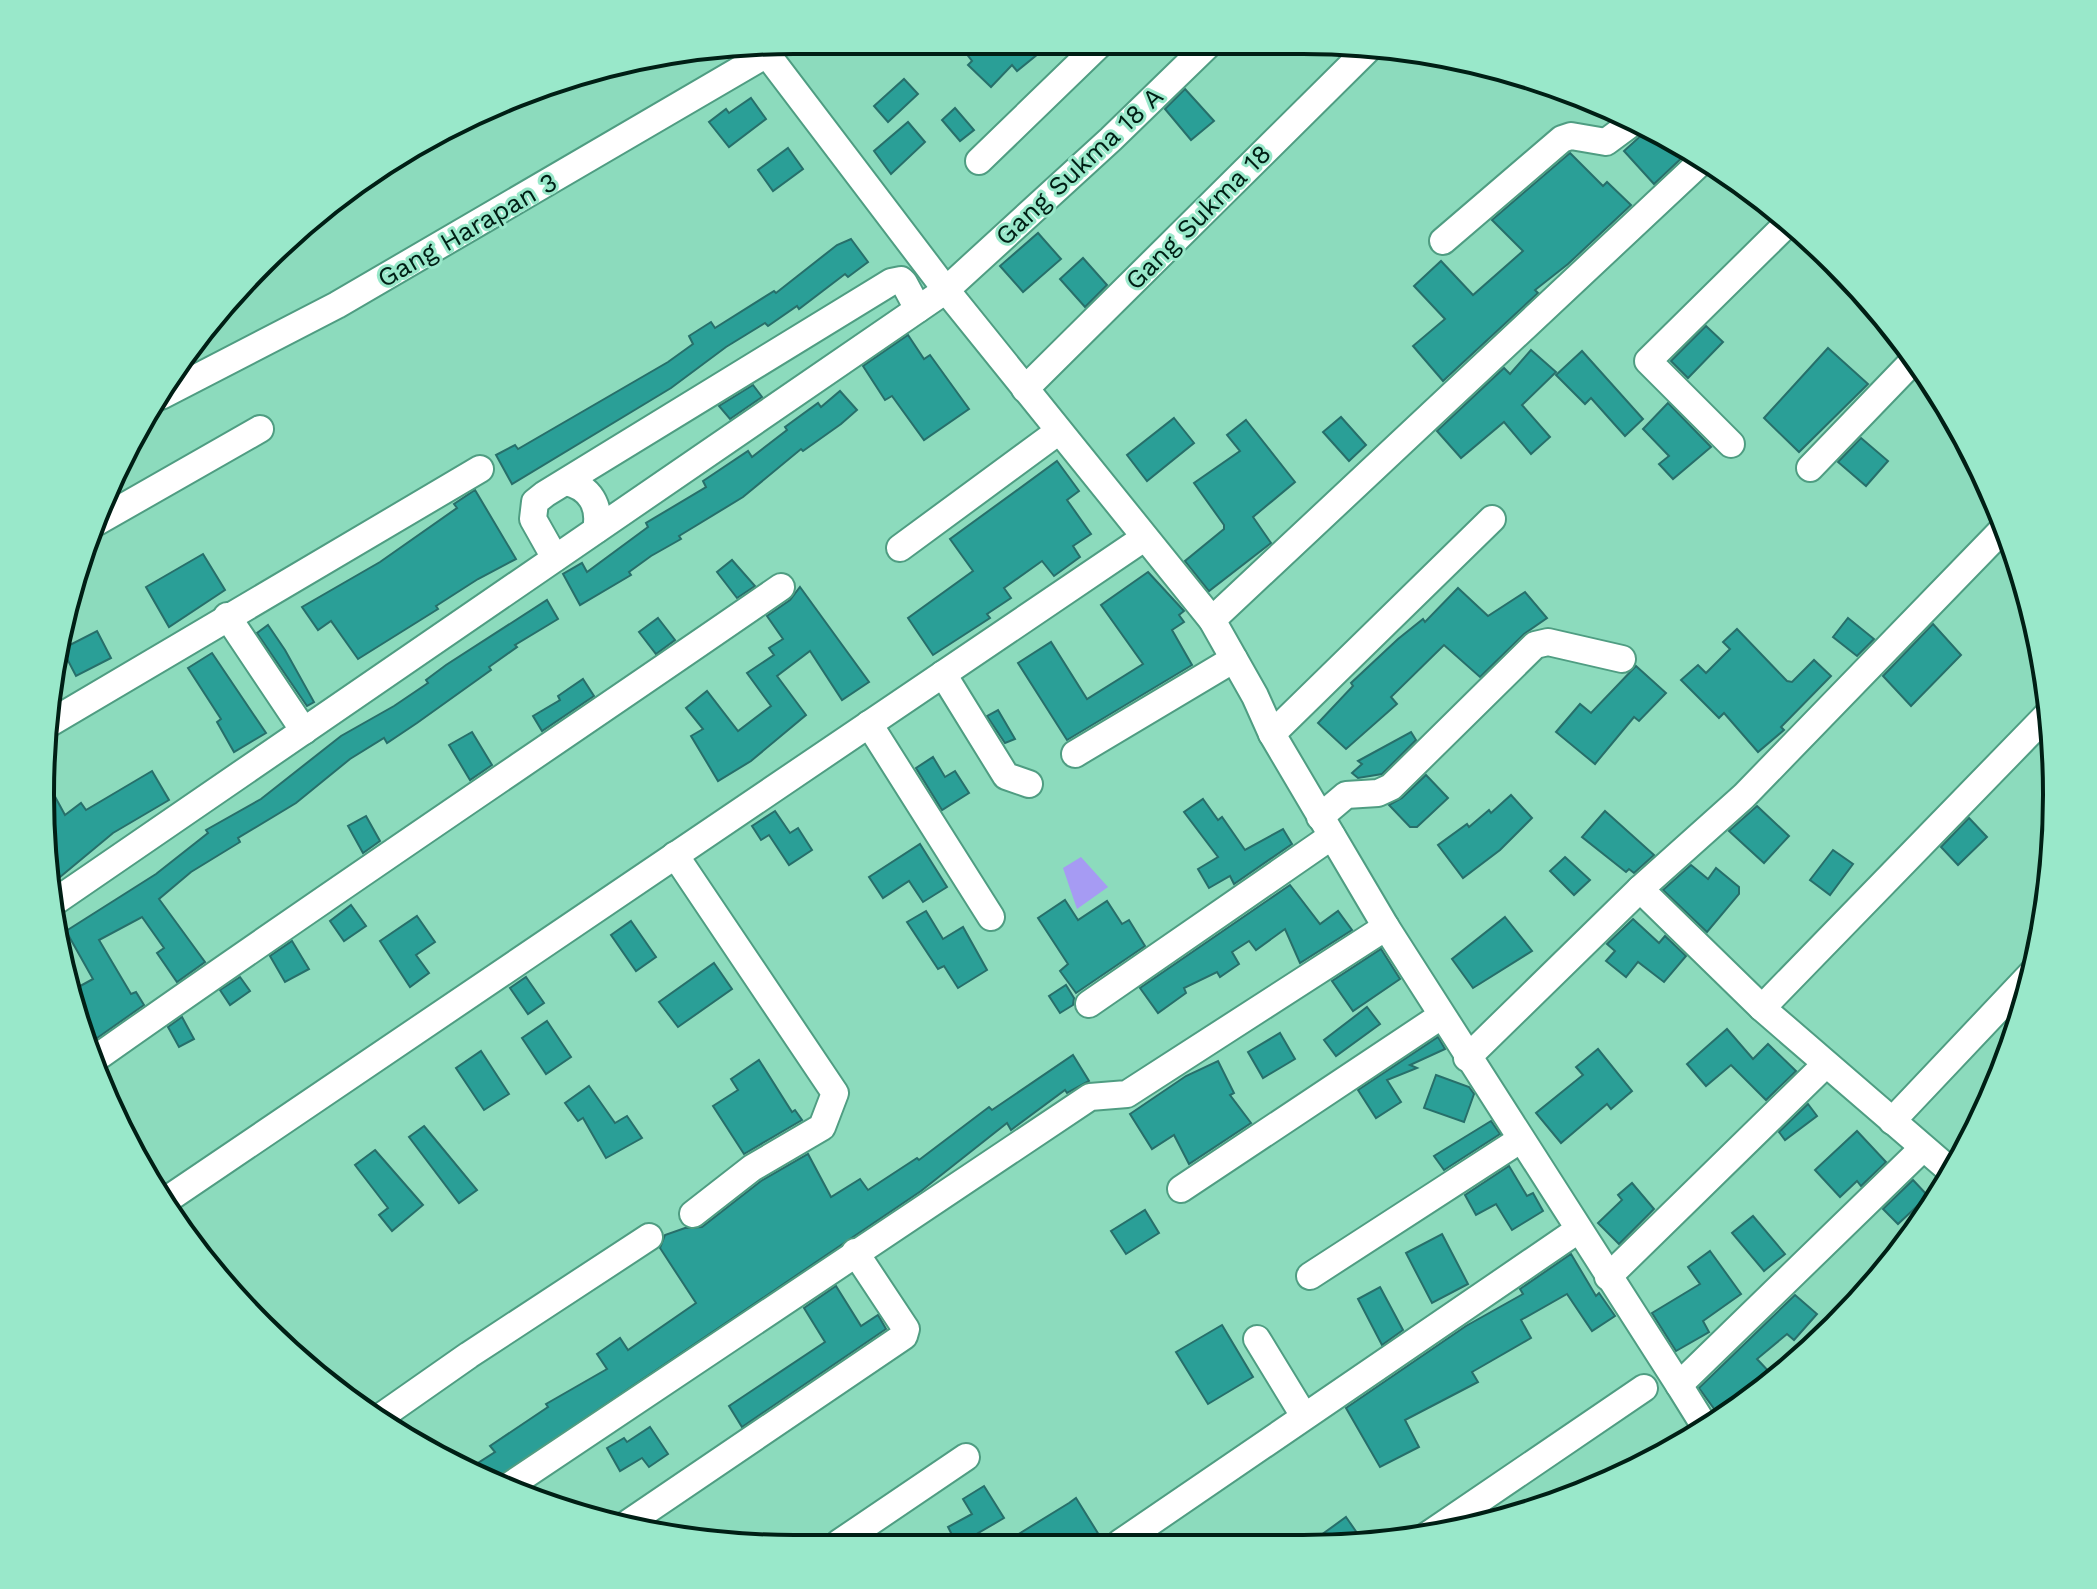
<svg xmlns="http://www.w3.org/2000/svg" width="2097" height="1589" font-family="'Work Sans',sans-serif">
<style>
.water{fill:#a69bf3}
.building{fill:#2a9f97;stroke:#276f6a;stroke-width:2}
.lines{fill:none;stroke-linecap:round;stroke-linejoin:round}
.minor-casing{stroke:#4f9d82;stroke-width:30}
.minor{stroke:#fff;stroke-width:26}
.labels{text-anchor:middle;dominant-baseline:central;stroke-width:6;stroke-linejoin:round;paint-order:stroke}
.street-label{font-size:26px;fill:#001f15;stroke:#99e8ca}
.rim{fill:none;stroke:#001f15;stroke-width:4}
</style>
<rect width="100%" height="100%" fill="#8cdbbd"/>
<polygon class="water" points="1081,857 1108,887 1077,909 1063,868"/>
<g class="building">
<polygon points="956,40 1002,41 1054,41 1017,71 1012,65 991,87 968,65 972,61"/>
<polygon points="904,79 918,94 888,122 874,106"/>
<polygon points="1185,89 1214,121 1191,140 1165,109"/>
<polygon points="751,98 766,119 729,147 709,122 726,109 729,113"/>
<polygon points="955,108 974,130 960,141 942,120"/>
<polygon points="908,122 925,142 891,174 874,151"/>
<polygon points="1645,132 1688,152 1654,184 1624,151"/>
<polygon points="788,148 803,169 773,191 758,170"/>
<polygon points="1570,153 1603,186 1607,182 1631,205 1568,264 1535,290 1538,293 1443,381 1413,346 1445,319 1414,286 1441,261 1473,295 1523,251 1492,220"/>
<polygon points="1038,233 1061,259 1023,292 1000,266"/>
<polygon points="851,239 868,262 848,277 845,274 799,309 797,306 768,326 765,323 726,347 671,388 512,484 496,455 515,445 518,449 668,362 693,344 689,336 711,322 715,328 774,291 776,293 837,245"/>
<polygon points="1083,258 1107,285 1085,307 1060,279"/>
<polygon points="1706,326 1723,342 1688,378 1671,361"/>
<polygon points="908,335 924,359 930,355 969,409 924,440 892,396 885,400 863,366"/>
<polygon points="1828,348 1868,384 1799,452 1764,418"/>
<polygon points="1531,350 1556,372 1522,405 1550,437 1531,454 1504,422 1461,458 1437,431 1504,368 1510,374"/>
<polygon points="1582,351 1643,419 1625,436 1591,398 1585,404 1556,375"/>
<polygon points="753,385 762,397 730,419 719,406"/>
<polygon points="840,391 857,410 841,424 803,451 801,449 743,497 679,536 681,539 651,556 629,572 631,575 580,605 563,574 582,563 587,572 648,527 646,523 706,487 703,481 748,451 752,457 787,430 785,427 818,403 821,407"/>
<polygon points="1668,403 1711,447 1673,479 1659,464 1669,456 1643,429"/>
<polygon points="1341,417 1366,445 1349,461 1323,432"/>
<polygon points="1174,418 1194,443 1147,481 1127,455"/>
<polygon points="1246,420 1295,482 1253,517 1271,543 1209,591 1185,561 1224,529 1224,525 1194,483 1240,451 1227,435"/>
<polygon points="1861,438 1888,461 1866,486 1838,462"/>
<polygon points="1057,461 1079,491 1067,500 1091,534 1073,546 1080,557 1054,576 1042,561 1004,588 1011,598 987,614 990,618 933,655 908,618 973,571 950,539"/>
<polygon points="475,490 516,559 478,579 436,606 438,609 358,659 331,621 318,630 302,607 380,562 457,508 454,504"/>
<polygon points="203,554 225,590 169,627 146,587"/>
<polygon points="732,560 755,586 737,598 717,572"/>
<polygon points="1148,572 1184,611 1179,615 1184,622 1172,630 1192,665 1067,740 1018,663 1051,642 1087,699 1143,664 1101,605"/>
<polygon points="800,587 869,682 842,700 810,651 777,676 806,715 751,761 718,781 691,736 703,729 686,708 707,691 738,731 771,706 747,673 774,655 769,648 783,639 767,616 790,600"/>
<polygon points="1458,588 1488,616 1525,592 1547,618 1524,634 1480,677 1444,645 1391,697 1397,704 1346,749 1318,723 1353,686 1351,683 1398,639 1423,619 1425,622"/>
<polygon points="547,600 558,619 515,645 517,647 489,667 491,670 417,723 387,743 384,738 350,759 296,803 238,838 240,842 191,872 159,899 205,962 177,982 157,953 164,948 142,917 99,940 131,994 136,992 144,1005 90,1043 80,1023 83,1021 71,991 93,979 66,931 156,874 208,833 206,830 261,799 341,736 394,706 428,683 426,680 446,665"/>
<polygon points="658,618 675,640 656,654 639,632"/>
<polygon points="1848,618 1874,639 1857,656 1833,637"/>
<polygon points="1933,624 1961,655 1911,706 1883,676"/>
<polygon points="268,625 285,650 314,702 307,706 257,633"/>
<polygon points="1737,629 1787,681 1792,682 1814,660 1831,676 1781,727 1784,730 1758,752 1724,713 1719,718 1681,680 1698,665 1706,673 1730,649 1723,642"/>
<polygon points="97,631 111,658 76,676 62,649"/>
<polygon points="212,653 266,733 234,752 217,722 221,719 188,668"/>
<polygon points="1636,666 1666,693 1639,721 1634,717 1595,764 1556,732 1580,704 1591,713"/>
<polygon points="583,679 594,696 542,731 533,716 560,700 558,696"/>
<polygon points="998,710 1015,739 1005,743 987,716"/>
<polygon points="472,732 492,765 470,780 449,745"/>
<polygon points="1411,732 1416,740 1382,774 1358,778 1352,773 1362,764 1358,761"/>
<polygon points="933,757 945,777 955,771 969,793 942,810 916,768"/>
<polygon points="152,771 169,800 113,833 60,877 44,853 42,843 46,780 65,815 81,803 86,810"/>
<polygon points="1426,775 1448,798 1417,827 1410,827 1389,805 1402,798"/>
<polygon points="1511,795 1532,818 1500,850 1463,878 1438,845 1467,824 1469,827 1489,810 1491,813"/>
<polygon points="1203,799 1218,820 1222,817 1245,850 1283,829 1292,844 1234,884 1230,876 1209,888 1198,869 1218,857 1184,812"/>
<polygon points="1757,806 1789,836 1764,863 1729,831"/>
<polygon points="775,811 790,833 798,828 812,850 789,865 769,835 761,840 752,826"/>
<polygon points="1605,811 1654,855 1634,873 1629,869 1626,872 1582,837"/>
<polygon points="366,816 380,841 363,853 348,826"/>
<polygon points="1969,818 1987,837 1958,865 1941,847"/>
<polygon points="920,844 947,887 923,902 909,881 883,898 869,877"/>
<polygon points="1833,850 1853,864 1830,895 1810,880"/>
<polygon points="1565,857 1590,880 1574,895 1550,871"/>
<polygon points="1691,865 1708,879 1716,868 1739,887 1739,894 1707,932 1663,890"/>
<polygon points="1290,885 1320,924 1338,911 1352,930 1300,963 1285,929 1256,950 1249,941 1232,952 1239,964 1220,977 1217,972 1184,988 1186,993 1158,1013 1140,988"/>
<polygon points="1065,900 1078,920 1107,901 1122,924 1129,920 1145,946 1076,993 1060,971 1068,964 1038,918"/>
<polygon points="351,905 366,926 344,941 330,921"/>
<polygon points="926,911 943,939 963,927 987,970 958,988 944,966 938,969 907,922"/>
<polygon points="417,916 435,942 416,955 429,973 410,987 380,941"/>
<polygon points="1505,917 1532,951 1473,988 1452,959"/>
<polygon points="1633,919 1659,943 1665,936 1686,956 1664,982 1638,962 1626,977 1606,961 1615,951 1607,944"/>
<polygon points="631,921 656,957 636,971 611,935"/>
<polygon points="292,941 309,969 285,982 270,956"/>
<polygon points="1381,949 1400,979 1353,1011 1332,981"/>
<polygon points="714,963 732,989 678,1027 659,1002"/>
<polygon points="240,977 250,991 230,1005 220,990"/>
<polygon points="526,977 544,1003 528,1014 510,988"/>
<polygon points="1066,985 1074,998 1073,1005 1060,1013 1049,996"/>
<polygon points="1367,1007 1380,1024 1336,1056 1324,1040"/>
<polygon points="182,1017 194,1039 179,1047 168,1027"/>
<polygon points="547,1021 571,1057 546,1074 522,1038"/>
<polygon points="1727,1029 1753,1059 1768,1044 1796,1071 1766,1100 1731,1065 1706,1086 1687,1064"/>
<polygon points="1280,1033 1295,1059 1263,1078 1248,1052"/>
<polygon points="1438,1037 1445,1049 1410,1065 1417,1068 1387,1080 1401,1102 1376,1118 1358,1090"/>
<polygon points="1598,1049 1632,1091 1611,1109 1607,1104 1561,1143 1536,1113 1583,1075 1576,1067"/>
<polygon points="481,1051 509,1094 484,1110 456,1068"/>
<polygon points="1073,1055 1089,1081 1067,1093 1065,1090 1011,1130 1007,1123 921,1191 491,1482 467,1470 495,1452 490,1446 548,1407 546,1404 607,1369 597,1354 620,1338 628,1350 696,1303 660,1248 665,1235 685,1228 702,1227 761,1181 808,1154 831,1197 860,1179 868,1190 917,1158 919,1160 989,1107 992,1110"/>
<polygon points="759,1060 792,1112 795,1110 802,1120 744,1154 713,1106 738,1090 731,1079"/>
<polygon points="1218,1061 1234,1093 1230,1095 1251,1123 1189,1164 1174,1135 1152,1149 1130,1114 1186,1076"/>
<polygon points="1436,1075 1469,1087 1474,1094 1464,1122 1424,1108"/>
<polygon points="589,1086 615,1123 627,1116 642,1138 606,1158 583,1118 578,1121 565,1103"/>
<polygon points="1808,1104 1817,1116 1785,1140 1779,1132"/>
<polygon points="1491,1121 1500,1134 1444,1170 1434,1156"/>
<polygon points="424,1126 477,1190 459,1203 409,1137"/>
<polygon points="1857,1131 1886,1162 1861,1186 1857,1181 1840,1197 1815,1170"/>
<polygon points="375,1150 423,1205 392,1231 379,1215 388,1208 355,1165"/>
<polygon points="1509,1166 1527,1196 1533,1193 1543,1211 1512,1230 1496,1204 1476,1215 1465,1195"/>
<polygon points="1913,1180 1928,1196 1898,1224 1883,1209"/>
<polygon points="1632,1183 1654,1209 1619,1244 1598,1223 1622,1200 1618,1195"/>
<polygon points="1145,1210 1159,1233 1126,1254 1111,1231"/>
<polygon points="1753,1216 1785,1254 1764,1271 1732,1233"/>
<polygon points="1442,1234 1468,1284 1432,1303 1406,1253"/>
<polygon points="1710,1251 1741,1294 1703,1321 1709,1332 1676,1351 1652,1313 1700,1284 1688,1267"/>
<polygon points="1571,1254 1596,1296 1599,1293 1615,1316 1592,1331 1567,1294 1521,1320 1531,1338 1472,1372 1478,1382 1405,1420 1419,1447 1380,1467 1346,1408 1466,1326 1523,1294 1520,1289"/>
<polygon points="836,1286 861,1326 878,1315 886,1329 742,1427 729,1406 825,1342 804,1308"/>
<polygon points="1380,1287 1403,1330 1382,1345 1358,1299"/>
<polygon points="1795,1295 1817,1314 1794,1340 1787,1334 1757,1359 1773,1376 1723,1421 1699,1388"/>
<polygon points="1222,1325 1253,1377 1208,1404 1176,1352"/>
<polygon points="650,1427 668,1454 649,1467 642,1458 620,1471 607,1448 624,1438 627,1442"/>
<polygon points="984,1486 1004,1518 975,1535 979,1543 956,1543 948,1527 972,1514 963,1499"/>
<polygon points="1076,1498 1104,1543 1004,1543 1069,1503"/>
<polygon points="1346,1517 1364,1543 1310,1543"/>
</g>
<g class="lines">
<g class="minor-casing">
<g id="minor">
<polyline points="760,45 946,290 1212,620 1255,696 1272,734 1386,927 1679,1385 1922,1149"/>
<polyline points="979,161 1103,41"/>
<polyline points="1443,241 1562,139 1571,136 1606,142 1629,125"/>
<polyline points="1025,389 1372,45"/>
<polyline points="161,396 337,305 767,54"/>
<polyline points="1731,444 1648,361 1789,222"/>
<polyline points="1810,468 1916,358"/>
<path d="M 566,482 C 590,487 601,506 596,530"/>
<polyline points="97,522 260,429"/>
<polyline points="900,548 1059,431"/>
<polyline points="555,558 533,519 535,502 545,494 891,282 901,280 904,283 918,309"/>
<polyline points="227,616 304,731"/>
<polyline points="1212,620 1704,159"/>
<polyline points="943,674 1006,776 1029,784"/>
<polyline points="50,723 480,469"/>
<polyline points="869,724 991,917"/>
<polyline points="1272,734 1492,519"/>
<polyline points="1075,754 1234,659"/>
<polyline points="1320,817 1346,795 1378,793 1391,787 1535,645 1548,642 1622,659"/>
<polyline points="675,855 835,1093 822,1127 752,1168 693,1214"/>
<polyline points="1640,889 1744,796 2006,526"/>
<polyline points="53,903 946,290 1111,139 1212,41"/>
<polyline points="1089,1004 1332,836"/>
<polyline points="1762,1008 2049,713"/>
<polyline points="1467,1058 1640,889 1762,1008 1952,1172"/>
<path d="M 92,1061 C 319,900 551,746 781,587"/>
<polyline points="1892,1121 2033,972"/>
<polyline points="1181,1189 1441,1016"/>
<polyline points="162,1203 1144,538"/>
<polyline points="1310,1276 1520,1140"/>
<polyline points="1608,1277 1826,1064"/>
<polyline points="1257,1339 1304,1416"/>
<polyline points="1679,1385 1707,1430"/>
<polyline points="379,1418 469,1355 649,1237"/>
<polyline points="506,1488 1090,1097 1127,1094 1386,927"/>
<polyline points="624,1526 904,1336 906,1329 855,1252"/>
<polyline points="1428,1535 1644,1388"/>
<polyline points="839,1543 966,1457"/>
<polyline points="1120,1543 1578,1230"/>
</g>
</g>
<use href="#minor" class="minor"/>
</g>
<g class="labels">
<g class="street-label">
<text transform="translate(1079 166) rotate(-43)">Gang Sukma 18 A</text>
<text transform="translate(1198 217) rotate(-45)">Gang Sukma 18</text>
<text transform="translate(467 230) rotate(-30)">Gang Harapan 3</text>
</g>
</g>
<path d="M0 0H2097V1589H0ZM794 54H1303A740 740 0 0 1 2043 794V795A740 740 0 0 1 1303 1535H794A740 740 0 0 1 54 795V794A740 740 0 0 1 794 54Z" fill="#99e8ca" fill-rule="evenodd"/>
<path class="rim" d="M794 54H1303A740 740 0 0 1 2043 794V795A740 740 0 0 1 1303 1535H794A740 740 0 0 1 54 795V794A740 740 0 0 1 794 54Z"/>
</svg>
